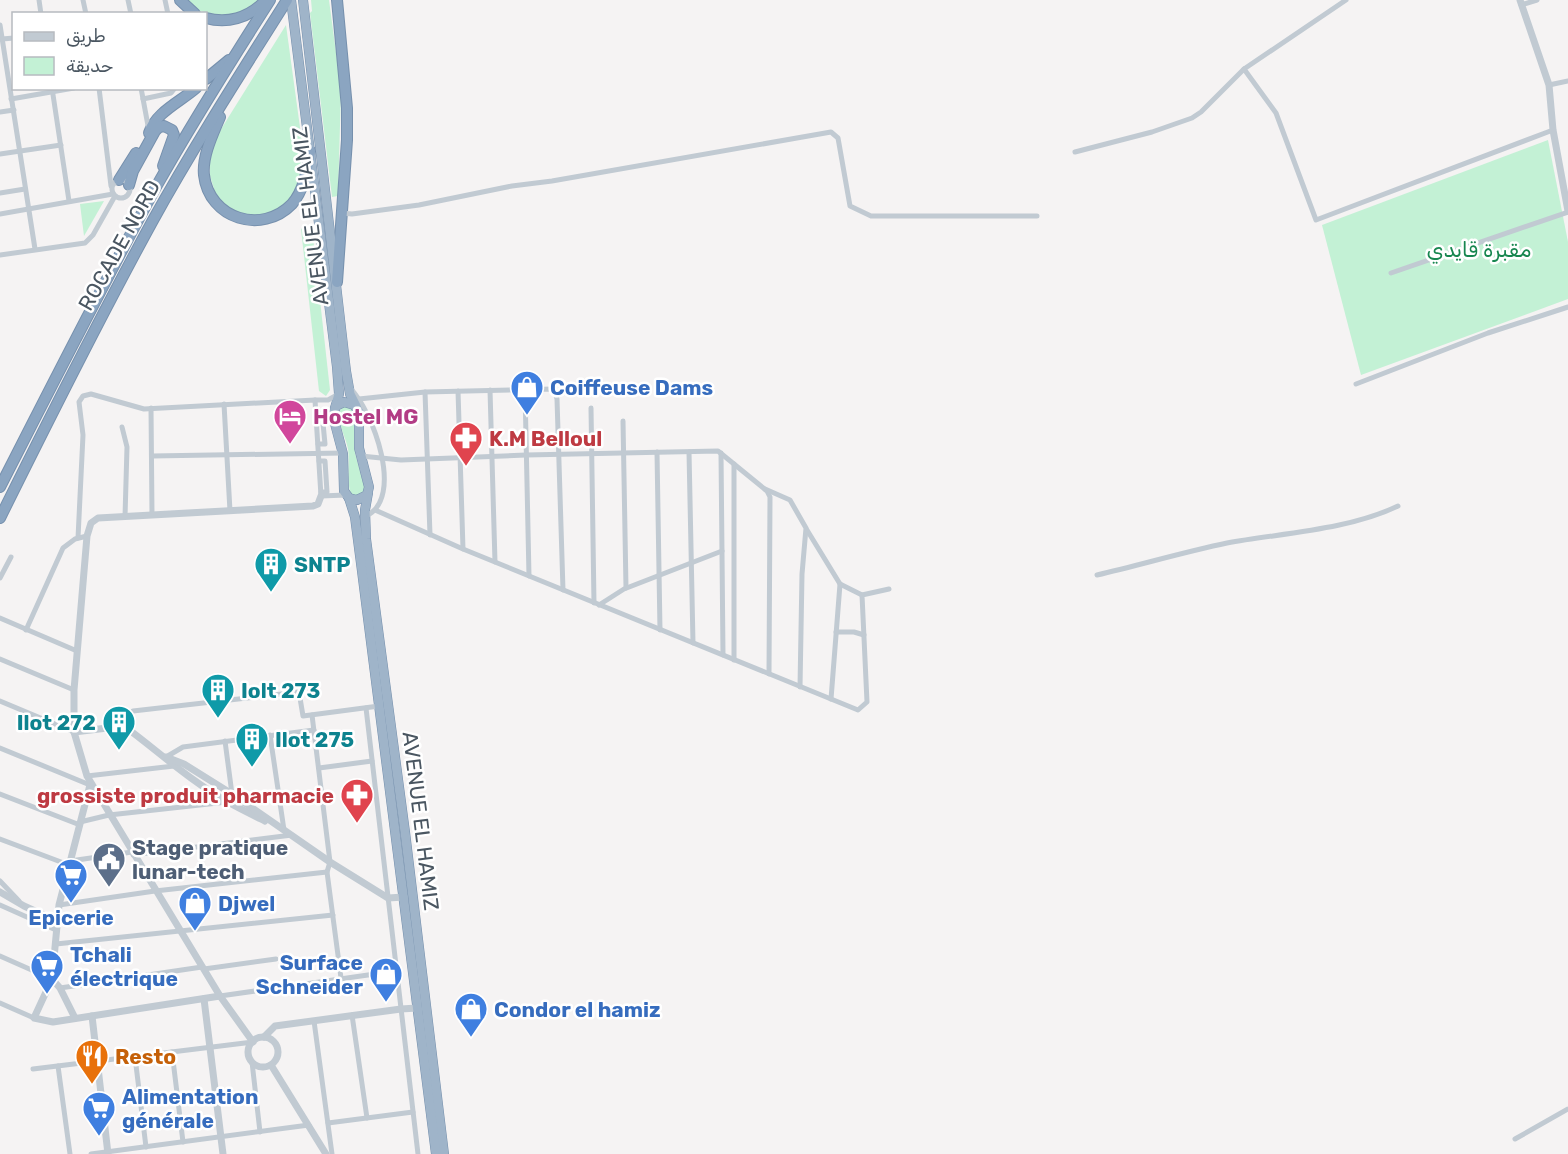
<svg xmlns="http://www.w3.org/2000/svg" width="1568" height="1154" font-family="Rubik,Cairo,sans-serif">
<style>
.green{fill:#c3f1d5}
.lines{fill:none;stroke-linecap:round;stroke-linejoin:round}
.trunk-casing{stroke:#7690ad;stroke-width:10}
.motorway-casing{stroke:#7690ad;stroke-width:12}
.minor{stroke:#c1cad2;stroke-width:5}
.tertiary{stroke:#c1cad2;stroke-width:7}
.trunk{stroke:#9fb4c9;stroke-width:9}
.motorway{stroke:#8ba5c1;stroke-width:10}
.labels{text-anchor:middle;dominant-baseline:central;stroke-width:5;stroke-linejoin:round;paint-order:stroke}
.street-label{font-size:21px;fill:#4a5661;stroke:#fff}
.park-label{font-size:21px;fill:#17864f;stroke:#fff}
.shop-label{font-size:21px;font-weight:bold;fill:#366cbe;stroke:#fff;text-anchor:start}
.hotel-label{font-size:21px;font-weight:bold;fill:#b23c85;stroke:#fff;text-anchor:start}
.health-label{font-size:21px;font-weight:bold;fill:#be3a42;stroke:#fff;text-anchor:start}
.culture-label{font-size:21px;font-weight:bold;fill:#0d838f;stroke:#fff;text-anchor:start}
.service-label{font-size:21px;font-weight:bold;fill:#4e5e75;stroke:#fff;text-anchor:start}
.food-label{font-size:21px;font-weight:bold;fill:#c56008;stroke:#fff;text-anchor:start}
</style>
<rect width="100%" height="100%" fill="#f5f3f3"/>
<g class="green">
<polygon points="185,0 262,0 258,4 226,18 193,9"/>
<polygon points="311,0 329,0 341,90 338,196 332,197 310,13 312,11"/>
<polygon points="286,25 302,142 300,183 292,197 273,214 247,217 223,205 215,192 210,176 210,157 218,134"/>
<polygon points="1548,140 1568,242 1568,299 1361,375 1322,225"/>
<polygon points="104,201 84,236 80,204"/>
<polygon points="306,225 312,228 330,390 326,396 319,391 301,229"/>
<path d="M 345,406 L 352,409 L 354,412 L 355,453 L 365,489 C 362,495 360,496 352,495 C 346,487 350,461 348,449 C 346,437 335,419 341,408 Z"/>
</g>
<g class="lines">
<g class="trunk-casing">
<g id="trunk">
<polyline points="291,0 337,367 339,394 335,408"/>
<polyline points="303,0 346,371 350,394 356,406"/>
<polygon points="344,402 354,405 359,412 359,448 369,487 367,495 357,500 349,498 344,491 343,454 333,416 336,406"/>
<polyline points="368,493 365,510 366,539 405,832 444,1154"/>
<polyline points="349,498 355,517 362,571 436,1154"/>
</g>
</g>
<g class="motorway-casing">
<g id="motorway">
<polyline points="180,0 195,14"/>
<path d="M 206,18 C 227,24 248,18 264,2"/>
<polyline points="206,79 229,60"/>
<path d="M 220,117 C 213,134 202,156 204,175 C 209,219 262,235 292,204 C 305,189 307,169 310,151"/>
<path d="M 149,133 C 156,112 180,102 196,88"/>
<polyline points="119,180 136,153"/>
<polyline points="129,185 133,171 155,131 159,127 164,126 172,130 174,135 163,166"/>
<polyline points="337,282 347,140 347,108 337,0"/>
<path d="M 0,487 C 51,387 102,286 156,187 C 192,123 231,61 270,0"/>
<path d="M 0,518 C 49,419 99,319 152,222 C 194,146 241,73 287,0"/>
</g>
</g>
<g class="minor">
<polyline points="39,0 41,14"/>
<polyline points="83,0 86,14"/>
<polyline points="128,0 131,14"/>
<polyline points="165,0 168,14"/>
<polyline points="1346,0 1244,69 1276,113 1316,220 1553,130"/>
<polyline points="1521,5 1537,0"/>
<polyline points="0,25 35,249"/>
<polyline points="2,39 14,38"/>
<polyline points="1549,85 1568,81"/>
<polyline points="52,88 69,201"/>
<polyline points="99,88 111,186"/>
<polyline points="141,88 149,131"/>
<polyline points="11,99 74,88"/>
<polyline points="143,99 171,93 175,88"/>
<polyline points="0,112 14,110"/>
<polyline points="1075,152 1152,132 1192,118 1201,112 1244,69"/>
<polyline points="0,154 61,145"/>
<circle cx="121" cy="189" r="9"/>
<polyline points="0,193 25,189"/>
<polyline points="342,213 352,214 419,205 512,186 552,181 831,132 838,138 850,206 871,216 1037,216"/>
<polyline points="0,214 113,194"/>
<polyline points="0,255 85,243 93,235 115,196"/>
<polyline points="1391,273 1568,212"/>
<polyline points="1356,384 1488,333 1568,307"/>
<path d="M 350,388 C 373,411 405,498 366,516"/>
<polyline points="490,390 495,562"/>
<polyline points="525,390 529,576"/>
<polyline points="458,391 463,549"/>
<polyline points="425,392 430,535"/>
<polyline points="359,399 425,392 554,389 557,399 563,590"/>
<polyline points="315,400 328,400 337,395"/>
<polyline points="224,404 230,511"/>
<polyline points="151,408 152,515"/>
<polyline points="591,408 594,603"/>
<polyline points="316,413 322,413 325,444 318,444"/>
<polyline points="623,421 626,588"/>
<polyline points="122,427 127,447 125,517"/>
<polyline points="657,452 660,630"/>
<polyline points="689,452 693,643"/>
<polyline points="721,453 723,655"/>
<polyline points="152,456 343,453"/>
<polyline points="361,456 401,460 526,455 718,451 767,491 770,497 769,674"/>
<polyline points="319,461 325,461 327,492 321,492"/>
<polyline points="765,489 790,500 806,528 802,574 800,687"/>
<polyline points="375,510 463,549 858,710 867,702 862,595 889,589"/>
<polyline points="807,530 840,584 862,595"/>
<polyline points="78,538 83,435 79,402 83,396 91,394 144,409 315,400 321,496 346,495"/>
<path d="M 1097,575 C 1140,565 1184,552 1227,543 C 1282,533 1348,530 1398,506"/>
<polyline points="0,578 11,557"/>
<polyline points="599,605 624,589 722,551"/>
<polyline points="0,618 77,651"/>
<polyline points="26,630 63,548 75,539 87,536"/>
<polyline points="836,632 854,632 864,635"/>
<polyline points="0,659 74,690"/>
<polyline points="734,660 734,464"/>
<polyline points="831,699 840,584"/>
<polyline points="0,701 74,732"/>
<polyline points="366,708 418,1154"/>
<polyline points="312,715 330,862 327,872 341,978"/>
<polyline points="124,726 126,717 133,711 299,692 303,716 379,706"/>
<polyline points="270,735 284,830"/>
<polyline points="0,748 90,785"/>
<polyline points="166,757 183,747 314,730"/>
<polyline points="319,768 372,761"/>
<polyline points="87,776 174,766"/>
<polyline points="0,794 80,825"/>
<polyline points="80,822 109,815 227,802 232,794 225,741"/>
<polyline points="0,839 69,865"/>
<polyline points="133,855 292,835"/>
<polyline points="70,861 132,852"/>
<polyline points="0,881 19,901"/>
<polyline points="0,905 56,930"/>
<polyline points="59,905 155,891 327,872"/>
<polyline points="56,944 333,915"/>
<polyline points="0,956 52,979"/>
<polyline points="204,969 276,959"/>
<polyline points="60,988 202,967"/>
<polyline points="220,996 396,971"/>
<polyline points="0,1003 34,1018"/>
<polyline points="352,1015 367,1118"/>
<polyline points="314,1021 332,1154"/>
<polyline points="172,1052 183,1142"/>
<polyline points="135,1057 146,1147"/>
<polyline points="252,1062 260,1132"/>
<polyline points="58,1066 70,1154"/>
<polyline points="33,1069 253,1042"/>
<polyline points="328,1123 413,1112"/>
<polyline points="1515,1139 1568,1109"/>
<polyline points="91,1154 309,1125"/>
</g>
<g class="tertiary">
<polyline points="1520,0 1549,85 1553,130 1568,211"/>
<path d="M 74,732 L 124,726 C 158,751 190,781 228,802 C 240,809 253,815 265,821"/>
<polyline points="166,757 184,764 232,794 330,862 388,898 404,897"/>
<polyline points="90,785 59,905 52,979 34,1018 53,1022 220,996"/>
<polyline points="0,892 24,906 57,921"/>
<polyline points="52,979 60,988 75,1018"/>
<polyline points="204,999 223,1154"/>
<polyline points="92,1016 108,1154"/>
<polyline points="264,1037 275,1026 401,1009 417,1008"/>
<circle cx="263" cy="1052" r="15"/>
<polyline points="253,1042 220,996 87,776 74,732 74,690 87,536 91,523 98,518 313,506 318,504 321,496"/>
<polyline points="271,1065 326,1154"/>
</g>
<use href="#trunk" class="trunk"/>
<use href="#motorway" class="motorway"/>
</g>
<defs>
<g id="shop-pin" transform="scale(1.725)"><path d="M0 17L-7.5 6A9.5 9.5 0 1 1 7.5 6Z" fill="#3f7fe0" stroke="#fff"/><path d="M-5-2.5h2.3a2.7 3.5 0 0 1 5.4 0H5L5.5 6h-11ZM-1.5-2.5h3a1.5 2.3 0 0 0-3 0Z" fill="#fff"/></g>
<g id="hotel-pin" transform="scale(1.725)"><path d="M0 17L-7.5 6A9.5 9.5 0 1 1 7.5 6Z" fill="#d1479c" stroke="#fff"/><path d="M-6-4.5h1.5V1H6V5H4.5V3h-9V5H-6ZM-4 0a1.8 1.8 0 1 1 3.6 0ZM.5 0V-2.5h3Q6-2.5 6 0Z" fill="#fff"/></g>
<g id="pharmacy-pin" transform="scale(1.725)"><path d="M0 17L-7.5 6A9.5 9.5 0 1 1 7.5 6Z" fill="#e0444e" stroke="#fff"/><path d="M-2-6h4v4h4v4h-4v4h-4v-4h-4v-4h4Z" fill="#fff"/></g>
<g id="building-pin" transform="scale(1.725)"><path d="M0 17L-7.5 6A9.5 9.5 0 1 1 7.5 6Z" fill="#0f9aa8" stroke="#fff"/><path d="M-4-6H4V6H1V3H-1V6H-4ZM-2.5-4.3h1.7v1.8h-1.7ZM.8-4.3h1.7v1.8H.8ZM-2.5-1h1.7V.8h-1.7ZM.8-1h1.7V.8H.8Z" fill="#fff"/></g>
<g id="civic-pin" transform="scale(1.725)"><path d="M0 17L-7.5 6A9.5 9.5 0 1 1 7.5 6Z" fill="#5c6f8a" stroke="#fff"/><path d="M-.6-6.5H3V-4.5H.6V-3L4-1V1h2V6H-6V1h2V-1L-.6-3ZM-1.2 2.5V6h2.4V2.5Z" fill="#fff"/></g>
<g id="supermarket-pin" transform="scale(1.725)"><path d="M0 17L-7.5 6A9.5 9.5 0 1 1 7.5 6Z" fill="#3f7fe0" stroke="#fff"/><path d="M-6-5.5h2.5l.6 2H6L4.5 2H-2.5L-4.4-4H-6ZM-1.5 3.2a1.3 1.3 0 1 0 .1 0ZM3 3.2a1.3 1.3 0 1 0 .1 0Z" fill="#fff"/></g>
<g id="restaurant-pin" transform="scale(1.725)"><path d="M0 17L-7.5 6A9.5 9.5 0 1 1 7.5 6Z" fill="#e8710a" stroke="#fff"/><path d="M-5-6h1v4h1v-4h1v4h1v-4h1v5L-1.5 .5V6h-2V.5L-5-1ZM5-6V6H3V1.5H1.5Q1.5-4 5-6Z" fill="#fff"/></g>
</defs>
<g fill-rule="evenodd">
<use href="#shop-pin" x="527" y="387"/>
<use href="#hotel-pin" x="290" y="416"/>
<use href="#pharmacy-pin" x="466" y="438"/>
<use href="#building-pin" x="271" y="564"/>
<use href="#building-pin" x="218" y="690"/>
<use href="#building-pin" x="119" y="722"/>
<use href="#building-pin" x="252" y="739"/>
<use href="#pharmacy-pin" x="357" y="795"/>
<use href="#civic-pin" x="109" y="859"/>
<use href="#supermarket-pin" x="71" y="875"/>
<use href="#shop-pin" x="195" y="903"/>
<use href="#supermarket-pin" x="47" y="966"/>
<use href="#shop-pin" x="386" y="974"/>
<use href="#shop-pin" x="471" y="1009"/>
<use href="#restaurant-pin" x="92" y="1056"/>
<use href="#supermarket-pin" x="99" y="1108"/>
</g>
<g class="labels">
<g class="street-label">
<text transform="translate(310 216) rotate(-97)">AVENUE EL HAMIZ</text>
<text transform="translate(119 245) rotate(-61)">ROCADE NORD</text>
<text transform="translate(421 821) rotate(83)">AVENUE EL HAMIZ</text>
</g>
<g class="park-label">
<text x="1479" y="249">مقبرة قايدي</text>
</g>
<g class="shop-label">
<text x="550" y="387">Coiffeuse Dams</text>
<text x="218" y="903">Djwel</text>
<text x="71" y="917" text-anchor="middle">Epicerie</text>
<text x="70" y="954">Tchali<tspan x="70" dy="24">électrique</tspan></text>
<text x="363" y="962" text-anchor="end">Surface<tspan x="363" dy="24">Schneider</tspan></text>
<text x="494" y="1009">Condor el hamiz</text>
<text x="122" y="1096">Alimentation<tspan x="122" dy="24">générale</tspan></text>
</g>
<g class="hotel-label">
<text x="313" y="416">Hostel MG</text>
</g>
<g class="health-label">
<text x="489" y="438">K.M Belloul</text>
<text x="334" y="795" text-anchor="end">grossiste produit pharmacie</text>
</g>
<g class="culture-label">
<text x="294" y="564">SNTP</text>
<text x="241" y="690">Iolt 273</text>
<text x="96" y="722" text-anchor="end">Ilot 272</text>
<text x="275" y="739">Ilot 275</text>
</g>
<g class="service-label">
<text x="132" y="847">Stage pratique<tspan x="132" dy="24">lunar-tech</tspan></text>
</g>
<g class="food-label">
<text x="115" y="1056">Resto</text>
</g>
</g>
<rect x="12" y="12" width="195" height="78" fill="#ffffff" stroke="#b7bbc0" stroke-width="1.5"/>
<rect x="24" y="32" width="30" height="9" fill="#c1cad2" stroke="#b7bbc0" stroke-width="1.5"/>
<text x="66" y="42" font-size="18" fill="#4a5661">طريق</text>
<rect x="24" y="57" width="30" height="18" fill="#c3f1d5" stroke="#b7bbc0" stroke-width="1.5"/>
<text x="66" y="72" font-size="18" fill="#4a5661">حديقة</text>
</svg>
